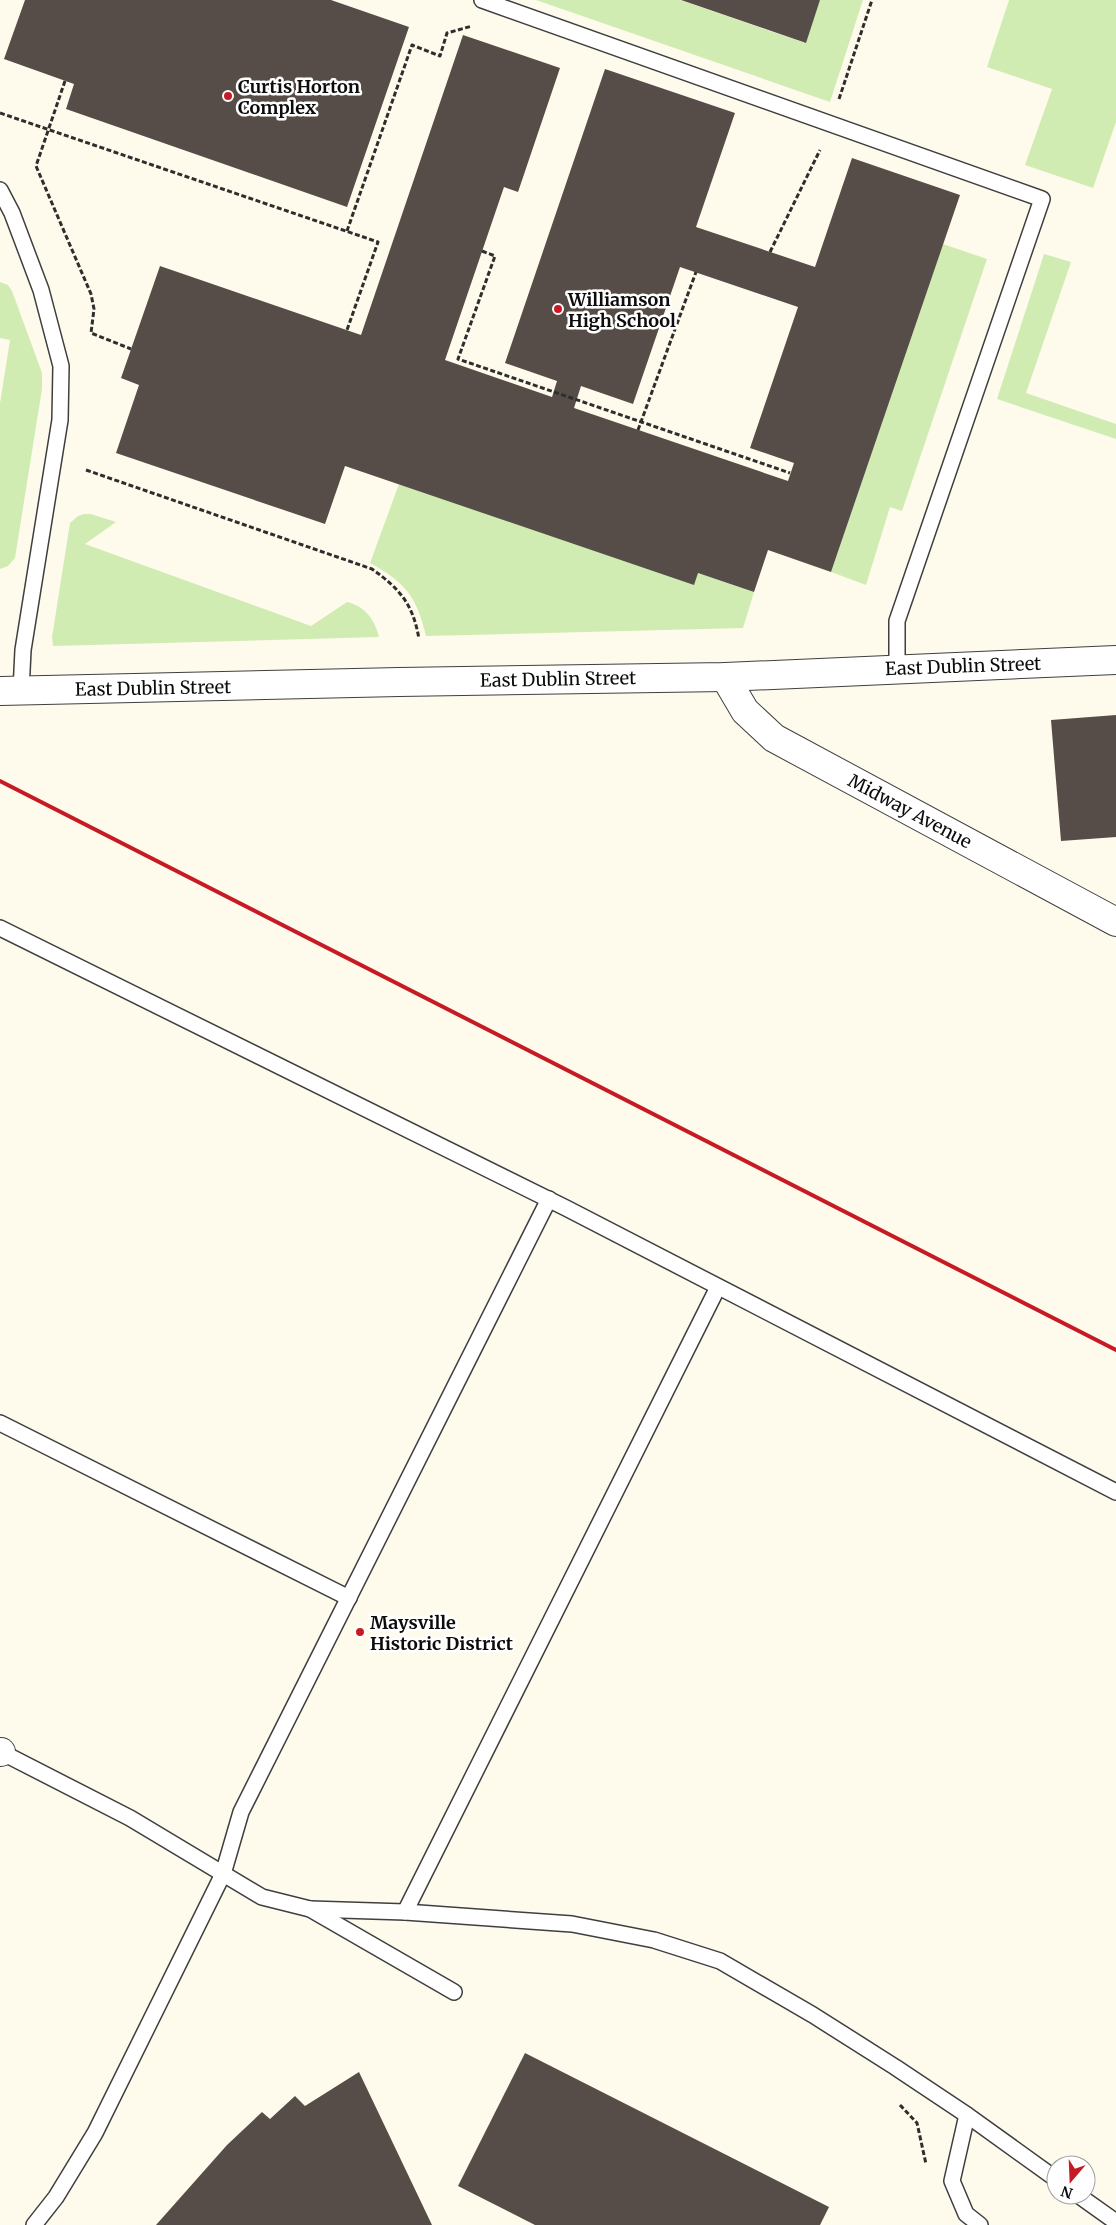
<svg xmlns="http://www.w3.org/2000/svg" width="1116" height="2225" font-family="Merriweather,serif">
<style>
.green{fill:#d1ecb3}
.building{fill:#564d48;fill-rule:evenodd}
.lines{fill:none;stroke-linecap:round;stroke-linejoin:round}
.lane-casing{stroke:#3f3f3f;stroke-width:18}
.street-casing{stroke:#3f3f3f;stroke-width:30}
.path{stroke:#2e2e2e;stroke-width:3;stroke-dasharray:5 2.5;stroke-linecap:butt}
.lane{stroke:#fff;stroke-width:15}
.street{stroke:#fff;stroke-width:28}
.rail{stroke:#c61b24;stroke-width:4}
.poi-dot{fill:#c61b24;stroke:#fff;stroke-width:2}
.labels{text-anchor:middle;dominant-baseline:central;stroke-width:5;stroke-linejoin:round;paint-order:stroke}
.poi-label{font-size:18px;font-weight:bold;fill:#0c0c0c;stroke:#fff;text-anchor:start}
.street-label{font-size:18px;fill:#0c0c0c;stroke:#fff}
</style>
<rect width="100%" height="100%" fill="#fffbec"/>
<g class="green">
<polygon points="536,0 680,0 805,43 820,0 863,0 830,102"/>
<polygon points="1009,0 1116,0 1116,122 1093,188 1025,165 1052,89 987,67"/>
<polygon points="943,244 987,259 902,511 890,507 866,585 831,572"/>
<polygon points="1044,254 1071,262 1026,393 1116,424 1116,439 997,399"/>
<polygon points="0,282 8,285 12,291 42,373 42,389 15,558 8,566 0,569 0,403 10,340 0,338"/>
<path d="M 399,484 L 698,573 L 754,592 L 743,628 L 426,636 C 417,597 405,582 370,563 Z"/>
<path d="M 84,514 L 91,514 L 116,522 L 85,544 L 311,626 L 347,602 C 365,606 375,620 379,637 L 53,646 L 52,637 L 70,523 L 78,516 Z"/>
</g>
<g class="building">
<polygon points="25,0 331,0 409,27 347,207 66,109 74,84 4,59"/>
<polygon points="681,0 820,0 806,43"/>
<path d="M 463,35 L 560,68 L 518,192 L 504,187 L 445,360 L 552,397 L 557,381 L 505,363 L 605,69 L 735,113 L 696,227 L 815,267 L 852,158 L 960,195 L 831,572 L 768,550 L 754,592 L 698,573 L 694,585 L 345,466 L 325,524 L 116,453 L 139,385 L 121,378 L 160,266 L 361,335 ZM 680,267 L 798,307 L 750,448 L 794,463 L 788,481 L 574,408 L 581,386 L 633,404 Z"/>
<polygon points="1116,715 1116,837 1061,841 1051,720"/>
<polygon points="525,2053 829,2207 820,2225 535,2225 458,2186"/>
<polygon points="359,2072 432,2225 156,2225 227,2145 262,2112 270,2119 295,2096 305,2106"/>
</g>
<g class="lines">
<g class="lane-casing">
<g id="lane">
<polyline points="482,0 1042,199 897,621 897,669"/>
<polyline points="0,190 12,213 41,290 61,366 60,420 23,650 21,691"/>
<polyline points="0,928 566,1208 1116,1492"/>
<polyline points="0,1423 349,1598"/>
<polyline points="0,1755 1,1752 130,1818 262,1897 310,1909 454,1992"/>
<polyline points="310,1909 405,1912 572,1924 654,1940 720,1961 813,2015 895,2067 967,2115 1056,2179"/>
<polyline points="405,1912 718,1287"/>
<polyline points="967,2115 952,2181 966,2214 980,2225"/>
<polyline points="1078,2195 1116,2222"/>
<polyline points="34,2225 56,2197 95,2133 223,1874 241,1812 549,1199"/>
</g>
</g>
<g class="street-casing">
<g id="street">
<polyline points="725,677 745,711 774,738 1116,922"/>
<polyline points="0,691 399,682 725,677 1116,660"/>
<polyline points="0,1752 1,1752"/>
</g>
</g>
<g class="path">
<polyline points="65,81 36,166 91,294 94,309 91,333 131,349"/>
<polyline points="839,99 872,0"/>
<polyline points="0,113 378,242 347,330"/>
<polyline points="347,231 412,45 440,56 447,33 472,26"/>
<polyline points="482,251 495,256 458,359 790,473"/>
<polyline points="770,252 820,150"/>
<polyline points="638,430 696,272"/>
<path d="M 86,470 L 372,569 C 400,589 413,604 419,639"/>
<polyline points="900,2105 917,2123 926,2164"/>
</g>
<use href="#lane" class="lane"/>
<use href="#street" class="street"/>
<polyline class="rail" points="0,781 1116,1350"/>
</g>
<g class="poi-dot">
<circle cx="228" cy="96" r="5"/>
<circle cx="558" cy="309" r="5"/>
<circle cx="360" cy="1632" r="5"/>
</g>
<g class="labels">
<g class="poi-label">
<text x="238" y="86">Curtis Horton<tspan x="238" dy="21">Complex</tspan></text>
<text x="568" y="299">Williamson<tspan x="568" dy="21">High School</tspan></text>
<text x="370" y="1622">Maysville<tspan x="370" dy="21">Historic District</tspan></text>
</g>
<g class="street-label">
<text transform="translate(963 666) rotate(-2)">East Dublin Street</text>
<text transform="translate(558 679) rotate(-1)">East Dublin Street</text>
<text transform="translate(153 688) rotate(-1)">East Dublin Street</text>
<text transform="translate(910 811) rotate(28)">Midway Avenue</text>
</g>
</g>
<g transform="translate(1071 2180) rotate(199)"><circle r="24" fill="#ffffff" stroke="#9e9e9e"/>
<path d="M0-4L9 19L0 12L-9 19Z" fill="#c61b24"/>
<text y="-8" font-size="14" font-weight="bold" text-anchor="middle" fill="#0c0c0c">N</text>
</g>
</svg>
